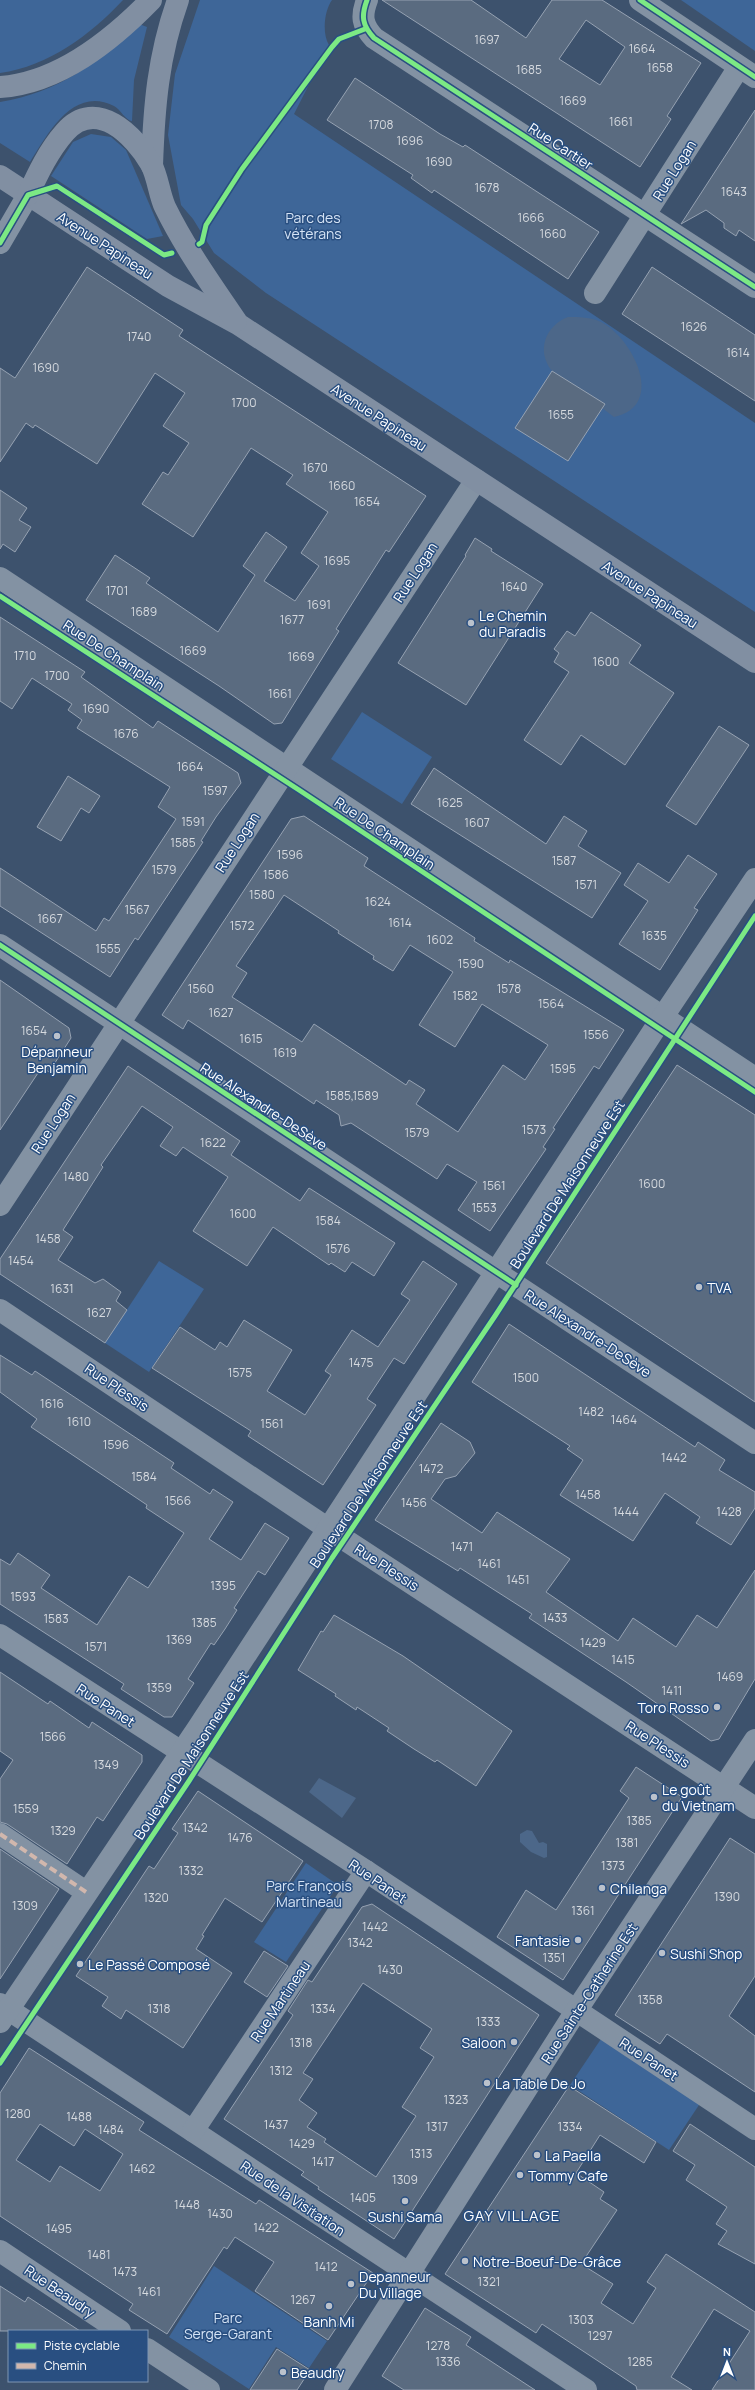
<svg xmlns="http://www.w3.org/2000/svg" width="755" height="2390" font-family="Manrope,sans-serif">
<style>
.green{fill:#3e6698}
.water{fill:#4c6789}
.building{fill:#5a6b80;stroke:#96a2b2;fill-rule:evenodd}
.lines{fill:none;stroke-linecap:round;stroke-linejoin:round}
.minor{stroke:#8392a3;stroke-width:22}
.major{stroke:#818fa2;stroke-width:22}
.quiet{stroke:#d1b7ad;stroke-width:4;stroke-dasharray:8 4;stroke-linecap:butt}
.cycleway-casing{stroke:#294f81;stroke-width:8}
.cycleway{stroke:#7ce984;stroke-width:5}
.poi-dot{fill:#bbc2cc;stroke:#294f81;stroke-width:1.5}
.labels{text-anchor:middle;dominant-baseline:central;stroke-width:3;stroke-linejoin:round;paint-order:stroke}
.number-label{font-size:12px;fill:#d6dadf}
.street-label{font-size:14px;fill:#fff;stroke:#294f81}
.park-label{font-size:14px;fill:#d5e3f5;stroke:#294f81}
.poi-label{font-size:14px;fill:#fff;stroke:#294f81;text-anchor:start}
.neighbourhood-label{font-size:15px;letter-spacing:1px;fill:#fff;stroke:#294f81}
</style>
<rect width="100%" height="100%" fill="#3d526d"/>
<g class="green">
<path d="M 0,0 L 123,0 C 90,35 49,66 0,73 Z"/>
<path d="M 200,0 L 332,0 C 324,11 322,34 329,45 L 294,114 L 755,423 L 755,612 L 266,293 L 214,253 L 193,219 L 181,205 L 168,135 L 175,74 Z"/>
<polygon points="681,0 755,0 755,51"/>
<path d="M 139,24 L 147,27 L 134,80 L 132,121 C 126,121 120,109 114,106 C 73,85 47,135 30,162 L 0,143 L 0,102 C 59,92 96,64 139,24 Z"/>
<polygon points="91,134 111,137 126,150 163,236 147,239 51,176 73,142"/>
<polygon points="362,712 432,757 402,804 331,759"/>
<polygon points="159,1261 204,1289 149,1372 105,1343"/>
<polygon points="306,1863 338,1885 286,1962 254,1942"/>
<polygon points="603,2036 701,2102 669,2150 570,2085"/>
<polygon points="214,2266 327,2341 309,2368 276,2347 249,2389 169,2337"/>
</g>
<g class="water">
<path d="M 568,317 C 579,317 590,317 601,322 C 633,338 667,406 614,417 L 602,408 L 604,404 L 552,371 C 536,351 545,326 568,317 Z"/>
<polygon points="319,1778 356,1798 342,1818 309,1792"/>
<polygon points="527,1830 532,1831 539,1843 543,1842 547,1844 547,1857 544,1858 531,1852 520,1842 520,1834"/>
</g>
<g class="building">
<path d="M 382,0 L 471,0 L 526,38 L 552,0 L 602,0 L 701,63 L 667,116 L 671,119 L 640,167 ZM 586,20 L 625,47 L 600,85 L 559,59 Z"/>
<polygon points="355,78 440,134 463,147 465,145 599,232 568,279 434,190 432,193 411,178 413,175 327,120"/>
<polygon points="755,110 755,241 739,230 736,236 724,228 724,223 706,210 681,224"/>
<polygon points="87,267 183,330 179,336 426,496 389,552 386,550 336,629 339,631 282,723 274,724 219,686 86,600 115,555 150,578 146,583 218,632 255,575 243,566 266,532 287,547 264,581 295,601 319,566 301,553 328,512 286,484 293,475 251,448 193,537 142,504 163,472 168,475 189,443 163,426 185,393 155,373 97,464 35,425 33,428 26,423 0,462 0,368 15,378"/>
<polygon points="652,267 755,335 755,401 622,314"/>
<polygon points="552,371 605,404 568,461 515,428"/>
<polygon points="0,490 27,508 19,520 31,527 15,552 3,544 0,549"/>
<polygon points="475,538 492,549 491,551 543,584 466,705 398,663 466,556 465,555"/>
<polygon points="591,612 641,645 629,663 674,693 625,765 581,735 561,765 524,740 569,672 554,662 559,653 554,649 567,631 575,636"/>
<polygon points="0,617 85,672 81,677 153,728 158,721 238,773 241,783 216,817 201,841 203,842 138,940 135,938 110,977 0,906 0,868 96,931 104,918 109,921 176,819 158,807 170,787 77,728 82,720 68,710 72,704 32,678 12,709 0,701"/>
<polygon points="719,726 749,745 696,825 666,806"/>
<polygon points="434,768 546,844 564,816 587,831 578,846 621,873 592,918 411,804"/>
<polygon points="68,776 100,796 89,813 81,808 61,841 37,827"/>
<path d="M 304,816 L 368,858 L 364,866 L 475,938 L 474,941 L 509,963 L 510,960 L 624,1030 L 599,1069 L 594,1066 L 553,1128 L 555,1129 L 543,1147 L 546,1149 L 490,1231 L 458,1210 L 477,1182 L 447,1164 L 437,1179 L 351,1123 L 341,1126 L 339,1115 L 316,1100 L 314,1104 L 188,1020 L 183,1029 L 162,1015 L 291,819 ZM 284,895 L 339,931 L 338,933 L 374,956 L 373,959 L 393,971 L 410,945 L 453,972 L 419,1025 L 455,1047 L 482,1004 L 548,1045 L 525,1080 L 503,1065 L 458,1132 L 416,1104 L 425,1090 L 409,1080 L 406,1085 L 314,1024 L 302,1042 L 232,997 L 247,973 L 236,966 Z"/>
<polygon points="688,855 717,874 694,908 698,910 660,970 619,944 648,901 624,885 638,863 669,883"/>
<polygon points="0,980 69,1028 71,1038 49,1072 42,1067 0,1130"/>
<polygon points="677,1065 755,1115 755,1402 546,1263"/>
<polygon points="128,1066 240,1141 231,1155 300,1201 309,1188 395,1243 374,1276 352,1262 345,1272 331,1263 329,1265 273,1227 247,1266 193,1231 228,1177 183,1147 176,1156 160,1146 173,1127 142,1106 101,1165 103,1167 63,1230 73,1237 58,1260 95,1283 103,1279 121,1292 116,1301 127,1310 105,1343 0,1274 0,1259"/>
<polygon points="423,1261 457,1284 404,1364 394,1358 367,1399 376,1405 323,1485 248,1436 251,1431 152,1368 180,1327 215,1350 220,1342 227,1347 244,1320 292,1350 267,1391 305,1415 331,1375 325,1371 352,1330 378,1347 410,1300 401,1294"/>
<polygon points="509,1324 695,1447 698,1442 725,1460 719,1470 755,1492 755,1508 731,1545 696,1523 700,1517 665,1493 633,1541 560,1495 583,1460 567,1449 570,1446 472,1382"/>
<polygon points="0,1355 32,1375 35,1371 174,1463 171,1468 210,1494 213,1489 233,1502 209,1539 241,1560 265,1523 289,1538 265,1575 258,1571 234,1608 237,1610 225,1629 214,1645 211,1643 188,1679 194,1683 172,1717 164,1717 121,1689 124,1684 0,1604 0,1559 10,1565 18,1553 50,1575 41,1588 97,1625 129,1576 148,1588 184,1533 146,1508 147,1505 31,1427 37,1419 0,1392"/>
<polygon points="441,1423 470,1442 475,1453 456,1476 445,1479 431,1499 482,1533 497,1512 570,1559 546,1592 618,1641 633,1618 676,1647 697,1615 717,1628 755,1570 755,1679 719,1739 711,1741 626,1682 529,1618 532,1614 460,1568 458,1571 375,1520"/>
<polygon points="334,1615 403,1656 512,1731 476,1786 437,1760 435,1762 414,1749 387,1731 389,1728 357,1707 356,1710 335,1696 336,1694 298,1670 321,1631 323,1632"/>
<polygon points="0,1672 48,1704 50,1701 89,1728 92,1722 142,1755 142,1762 103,1821 97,1817 67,1864 7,1824 0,1822 0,1779 13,1760 0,1751"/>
<polygon points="636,1767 682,1797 563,1980 497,1937 526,1890 556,1910 629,1798 620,1791"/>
<polygon points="198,1791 303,1861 262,1922 225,1898 202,1935 204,1936 196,1949 232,1973 183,2048 126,2010 121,2019 102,2006 108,1997 76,1976 149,1866 154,1869 178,1833 172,1829"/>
<polygon points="730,1838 755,1854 755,1976 729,2016 755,2036 755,2092 667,2034 660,2044 615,2015"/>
<polygon points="0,1849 59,1889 0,1979"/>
<path d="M 372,1904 L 539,2015 L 394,2239 L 318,2189 L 319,2187 L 301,2175 L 304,2172 L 224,2119 L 293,2015 L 288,2011 L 308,1980 L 312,1982 L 362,1907 ZM 363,1983 L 432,2029 L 420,2048 L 434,2057 L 402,2107 L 416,2116 L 376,2177 L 324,2142 L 326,2139 L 307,2127 L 317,2113 L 299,2100 L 313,2079 L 303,2073 Z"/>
<polygon points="264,1951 288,1966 267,1997 244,1982"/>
<path d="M 29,2048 L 144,2122 L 139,2130 L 256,2204 L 259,2200 L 373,2273 L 328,2340 L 255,2291 L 274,2262 L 235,2237 L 227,2249 L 224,2247 L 167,2334 L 129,2310 L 133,2304 L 0,2216 L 0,2093 ZM 40,2124 L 74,2146 L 85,2129 L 123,2154 L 100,2191 L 60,2166 L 50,2182 L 16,2160 Z"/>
<polygon points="569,2086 656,2142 644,2163 600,2135 576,2173 604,2192 600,2199 617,2210 581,2264 613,2284 601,2303 633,2324 656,2288 647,2282 666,2254 755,2312 755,2390 712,2390 750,2331 714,2309 671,2377 692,2390 637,2390 636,2386 542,2324 536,2333 445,2274"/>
<polygon points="690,2124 755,2167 755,2264 718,2244 727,2231 716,2224 727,2207 686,2180 695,2165 673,2151"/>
<polygon points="0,2286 25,2302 28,2297 80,2331 0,2331"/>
<polygon points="425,2308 471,2337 466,2345 535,2390 404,2390 382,2376"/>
<polygon points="277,2349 310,2370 297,2390 250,2390"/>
</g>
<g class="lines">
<g class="minor">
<path d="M 367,0 C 361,16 362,25 374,38 L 755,287"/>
<polyline points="640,0 755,77"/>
<polyline points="0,243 28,195"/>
<polyline points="595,293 739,67"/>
<polyline points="0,578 755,1078"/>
<polyline points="0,945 755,1443"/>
<polyline points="0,1205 476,480"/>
<polyline points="0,1310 327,1528 755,1808"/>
<polyline points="0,1635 366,1871 755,2129"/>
<polyline points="0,1834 86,1892"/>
<polyline points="0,2004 586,2390"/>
<polyline points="0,2022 198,1728 656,1027 755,879"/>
<polyline points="193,2131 366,1871"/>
<polyline points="0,2251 120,2331"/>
<polyline points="147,2349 209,2390"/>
<polyline points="335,2390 576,2011 755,1740"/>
</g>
<g class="major">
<path d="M 0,87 C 59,83 111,41 151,0"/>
<path d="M 152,166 C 154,107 158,56 178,0"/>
<polyline points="0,176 168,286 238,324 755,662"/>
<path d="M 28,195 C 38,173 49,150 65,132 C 96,96 135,136 151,164 C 158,177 159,194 165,207 C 185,248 211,284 236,321"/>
</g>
<polyline class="quiet" points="0,1834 86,1892"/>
<g class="cycleway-casing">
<g id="cycleway">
<path d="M 367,0 C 361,16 362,25 374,38 L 755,287"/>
<polyline points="640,0 755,77"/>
<polyline points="0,243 28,195 57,186 164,255 172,253"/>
<polyline points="199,244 202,242 206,225 242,169 332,47 339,39 365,29"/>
<polyline points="0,596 299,790 755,1092"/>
<polyline points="0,945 516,1285"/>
<polyline points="0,2063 189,1781 332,1558 495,1316 755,916"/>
</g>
</g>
<use href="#cycleway" class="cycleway"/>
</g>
<g class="poi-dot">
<circle cx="471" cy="623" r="4"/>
<circle cx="57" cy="1036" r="4"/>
<circle cx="699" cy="1287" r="4"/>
<circle cx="717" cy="1707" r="4"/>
<circle cx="654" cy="1797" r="4"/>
<circle cx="602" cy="1888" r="4"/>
<circle cx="578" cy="1940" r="4"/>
<circle cx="662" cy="1953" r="4"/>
<circle cx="80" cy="1964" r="4"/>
<circle cx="514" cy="2042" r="4"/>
<circle cx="487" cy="2083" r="4"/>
<circle cx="537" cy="2155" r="4"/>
<circle cx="520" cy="2175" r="4"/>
<circle cx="405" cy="2201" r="4"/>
<circle cx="465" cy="2261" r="4"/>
<circle cx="351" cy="2284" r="4"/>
<circle cx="329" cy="2306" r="4"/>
<circle cx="283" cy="2372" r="4"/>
</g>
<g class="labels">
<g class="number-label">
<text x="487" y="39">1697</text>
<text x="642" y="48">1664</text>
<text x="660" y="67">1658</text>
<text x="529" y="69">1685</text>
<text x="573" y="100">1669</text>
<text x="621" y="121">1661</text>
<text x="381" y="124">1708</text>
<text x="410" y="140">1696</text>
<text x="439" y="161">1690</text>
<text x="487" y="187">1678</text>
<text x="734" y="191">1643</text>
<text x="531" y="217">1666</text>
<text x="553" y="233">1660</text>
<text x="694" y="326">1626</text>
<text x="139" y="336">1740</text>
<text x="738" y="352">1614</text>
<text x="46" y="367">1690</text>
<text x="244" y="402">1700</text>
<text x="561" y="414">1655</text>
<text x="315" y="467">1670</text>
<text x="342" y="485">1660</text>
<text x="367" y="501">1654</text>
<text x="337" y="560">1695</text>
<text x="514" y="586">1640</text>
<text x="117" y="590">1701</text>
<text x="319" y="604">1691</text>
<text x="144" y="611">1689</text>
<text x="292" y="619">1677</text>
<text x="193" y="650">1669</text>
<text x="25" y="655">1710</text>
<text x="301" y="656">1669</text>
<text x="606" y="661">1600</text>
<text x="57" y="675">1700</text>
<text x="280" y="693">1661</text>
<text x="96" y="708">1690</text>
<text x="126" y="733">1676</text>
<text x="190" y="766">1664</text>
<text x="215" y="790">1597</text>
<text x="450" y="802">1625</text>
<text x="193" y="821">1591</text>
<text x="477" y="822">1607</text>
<text x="183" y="842">1585</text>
<text x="290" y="854">1596</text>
<text x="564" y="860">1587</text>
<text x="164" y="869">1579</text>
<text x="276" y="874">1586</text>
<text x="586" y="884">1571</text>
<text x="262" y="894">1580</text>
<text x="378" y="901">1624</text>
<text x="137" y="909">1567</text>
<text x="50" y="918">1667</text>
<text x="400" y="922">1614</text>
<text x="242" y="925">1572</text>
<text x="654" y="935">1635</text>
<text x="440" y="939">1602</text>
<text x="108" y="948">1555</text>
<text x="471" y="963">1590</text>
<text x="201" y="988">1560</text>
<text x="509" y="988">1578</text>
<text x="465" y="995">1582</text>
<text x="551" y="1003">1564</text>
<text x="221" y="1012">1627</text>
<text x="34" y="1030">1654</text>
<text x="596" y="1034">1556</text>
<text x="251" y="1038">1615</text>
<text x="285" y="1052">1619</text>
<text x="563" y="1068">1595</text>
<text x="352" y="1095">1585,1589</text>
<text x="534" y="1129">1573</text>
<text x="417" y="1132">1579</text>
<text x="213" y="1142">1622</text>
<text x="76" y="1176">1480</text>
<text x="652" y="1183">1600</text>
<text x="494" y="1185">1561</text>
<text x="484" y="1207">1553</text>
<text x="243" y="1213">1600</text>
<text x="328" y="1220">1584</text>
<text x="48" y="1238">1458</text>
<text x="338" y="1248">1576</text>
<text x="21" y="1260">1454</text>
<text x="62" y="1288">1631</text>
<text x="99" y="1312">1627</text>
<text x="361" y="1362">1475</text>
<text x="240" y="1372">1575</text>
<text x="526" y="1377">1500</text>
<text x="52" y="1403">1616</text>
<text x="591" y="1411">1482</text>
<text x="624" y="1419">1464</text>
<text x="79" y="1421">1610</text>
<text x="272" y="1423">1561</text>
<text x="116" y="1444">1596</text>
<text x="674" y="1457">1442</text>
<text x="431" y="1468">1472</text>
<text x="144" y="1476">1584</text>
<text x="588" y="1494">1458</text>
<text x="178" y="1500">1566</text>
<text x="414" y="1502">1456</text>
<text x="626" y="1511">1444</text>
<text x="729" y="1511">1428</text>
<text x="462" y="1546">1471</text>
<text x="489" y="1563">1461</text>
<text x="518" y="1579">1451</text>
<text x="223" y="1585">1395</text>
<text x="23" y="1596">1593</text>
<text x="555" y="1617">1433</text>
<text x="56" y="1618">1583</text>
<text x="204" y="1622">1385</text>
<text x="179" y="1639">1369</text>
<text x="593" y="1642">1429</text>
<text x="96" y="1646">1571</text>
<text x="623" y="1659">1415</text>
<text x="730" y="1676">1469</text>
<text x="159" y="1687">1359</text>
<text x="672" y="1690">1411</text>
<text x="53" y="1736">1566</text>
<text x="106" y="1764">1349</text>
<text x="26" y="1808">1559</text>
<text x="639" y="1820">1385</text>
<text x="195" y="1827">1342</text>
<text x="63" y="1830">1329</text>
<text x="240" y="1837">1476</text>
<text x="627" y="1842">1381</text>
<text x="613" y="1865">1373</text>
<text x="191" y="1870">1332</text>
<text x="727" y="1896">1390</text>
<text x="156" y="1897">1320</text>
<text x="25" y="1905">1309</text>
<text x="583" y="1910">1361</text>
<text x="375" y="1926">1442</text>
<text x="360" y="1942">1342</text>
<text x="554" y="1957">1351</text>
<text x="390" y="1969">1430</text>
<text x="650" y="1999">1358</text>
<text x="159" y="2008">1318</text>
<text x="323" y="2008">1334</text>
<text x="488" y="2021">1333</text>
<text x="301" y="2042">1318</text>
<text x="281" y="2070">1312</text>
<text x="456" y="2099">1323</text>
<text x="18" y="2113">1280</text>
<text x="79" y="2116">1488</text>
<text x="276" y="2124">1437</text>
<text x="437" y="2126">1317</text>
<text x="570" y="2126">1334</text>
<text x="111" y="2129">1484</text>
<text x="302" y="2143">1429</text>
<text x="421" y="2153">1313</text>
<text x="323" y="2161">1417</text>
<text x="142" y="2168">1462</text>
<text x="405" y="2179">1309</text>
<text x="363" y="2197">1405</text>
<text x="187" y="2204">1448</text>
<text x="220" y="2213">1430</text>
<text x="266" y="2227">1422</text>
<text x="59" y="2228">1495</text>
<text x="99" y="2254">1481</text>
<text x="326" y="2266">1412</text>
<text x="125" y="2271">1473</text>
<text x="489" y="2281">1321</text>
<text x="149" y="2291">1461</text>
<text x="303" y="2299">1267</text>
<text x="581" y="2319">1303</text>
<text x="600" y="2335">1297</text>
<text x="438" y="2345">1278</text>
<text x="448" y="2361">1336</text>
<text x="640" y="2361">1285</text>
</g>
<g class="street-label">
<text transform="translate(561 146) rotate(33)">Rue Cartier</text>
<text transform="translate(674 170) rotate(-58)">Rue Logan</text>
<text transform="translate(105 245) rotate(33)">Avenue Papineau</text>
<text transform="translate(379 417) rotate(33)">Avenue Papineau</text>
<text transform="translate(415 572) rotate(-57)">Rue Logan</text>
<text transform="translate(650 594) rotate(33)">Avenue Papineau</text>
<text transform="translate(114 655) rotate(33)">Rue De Champlain</text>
<text transform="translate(385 833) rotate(34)">Rue De Champlain</text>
<text transform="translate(237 842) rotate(-57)">Rue Logan</text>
<text transform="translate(264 1106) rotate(33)">Rue Alexandre-DeSève</text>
<text transform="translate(53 1123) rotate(-57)">Rue Logan</text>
<text transform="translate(567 1184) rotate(-57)">Boulevard De Maisonneuve Est</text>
<text transform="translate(588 1333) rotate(33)">Rue Alexandre-DeSève</text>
<text transform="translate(117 1387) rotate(34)">Rue Plessis</text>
<text transform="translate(368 1484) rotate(-56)">Boulevard De Maisonneuve Est</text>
<text transform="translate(387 1567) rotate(33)">Rue Plessis</text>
<text transform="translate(106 1705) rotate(33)">Rue Panet</text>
<text transform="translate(658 1744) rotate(33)">Rue Plessis</text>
<text transform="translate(191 1755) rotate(-57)">Boulevard De Maisonneuve Est</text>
<text transform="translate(378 1881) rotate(34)">Rue Panet</text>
<text transform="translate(589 1993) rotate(-57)">Rue Sainte-Catherine Est</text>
<text transform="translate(280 2001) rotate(-56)">Rue Martineau</text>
<text transform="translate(649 2059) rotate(33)">Rue Panet</text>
<text transform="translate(293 2198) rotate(34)">Rue de la Visitation</text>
<text transform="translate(60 2291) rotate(34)">Rue Beaudry</text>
</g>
<g class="park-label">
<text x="313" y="217">Parc des<tspan x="313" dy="16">vétérans</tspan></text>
<text x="309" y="1885">Parc François<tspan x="309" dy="16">Martineau</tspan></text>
<text x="228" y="2317">Parc<tspan x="228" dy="16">Serge-Garant</tspan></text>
</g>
<g class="poi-label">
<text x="479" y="615">Le Chemin<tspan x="479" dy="16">du Paradis</tspan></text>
<text x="57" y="1051" text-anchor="middle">Dépanneur<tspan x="57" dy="16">Benjamin</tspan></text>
<text x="707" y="1287">TVA</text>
<text x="709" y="1707" text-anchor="end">Toro Rosso</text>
<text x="662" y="1789">Le goût<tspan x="662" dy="16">du Vietnam</tspan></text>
<text x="610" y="1888">Chilanga</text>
<text x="570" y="1940" text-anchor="end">Fantasie</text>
<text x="670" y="1953">Sushi Shop</text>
<text x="88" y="1964">Le Passé Composé</text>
<text x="506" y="2042" text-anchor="end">Saloon</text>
<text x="495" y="2083">La Table De Jo</text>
<text x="545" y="2155">La Paella</text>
<text x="528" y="2175">Tommy Cafe</text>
<text x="405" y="2216" text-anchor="middle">Sushi Sama</text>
<text x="473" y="2261">Notre-Boeuf-De-Grâce</text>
<text x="359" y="2276">Depanneur<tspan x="359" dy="16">Du Village</tspan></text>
<text x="329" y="2321" text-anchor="middle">Banh Mi</text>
<text x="291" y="2372">Beaudry</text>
</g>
<g class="neighbourhood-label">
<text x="512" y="2215">GAY VILLAGE</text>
</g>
</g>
<rect x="8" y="2330" width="140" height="52" fill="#294f81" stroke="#7f95b3"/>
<rect x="16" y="2343" width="20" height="6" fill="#7ce984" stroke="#7f95b3"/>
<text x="44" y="2350" font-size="12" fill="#ffffff">Piste cyclable</text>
<rect x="16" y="2363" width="20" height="6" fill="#d1b7ad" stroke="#7f95b3"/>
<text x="44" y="2370" font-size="12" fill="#ffffff">Chemin</text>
<g transform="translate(727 2362)" stroke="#294f81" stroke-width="3" paint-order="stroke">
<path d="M0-3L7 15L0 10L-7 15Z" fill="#ffffff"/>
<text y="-6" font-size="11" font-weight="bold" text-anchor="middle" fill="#ffffff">N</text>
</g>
</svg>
